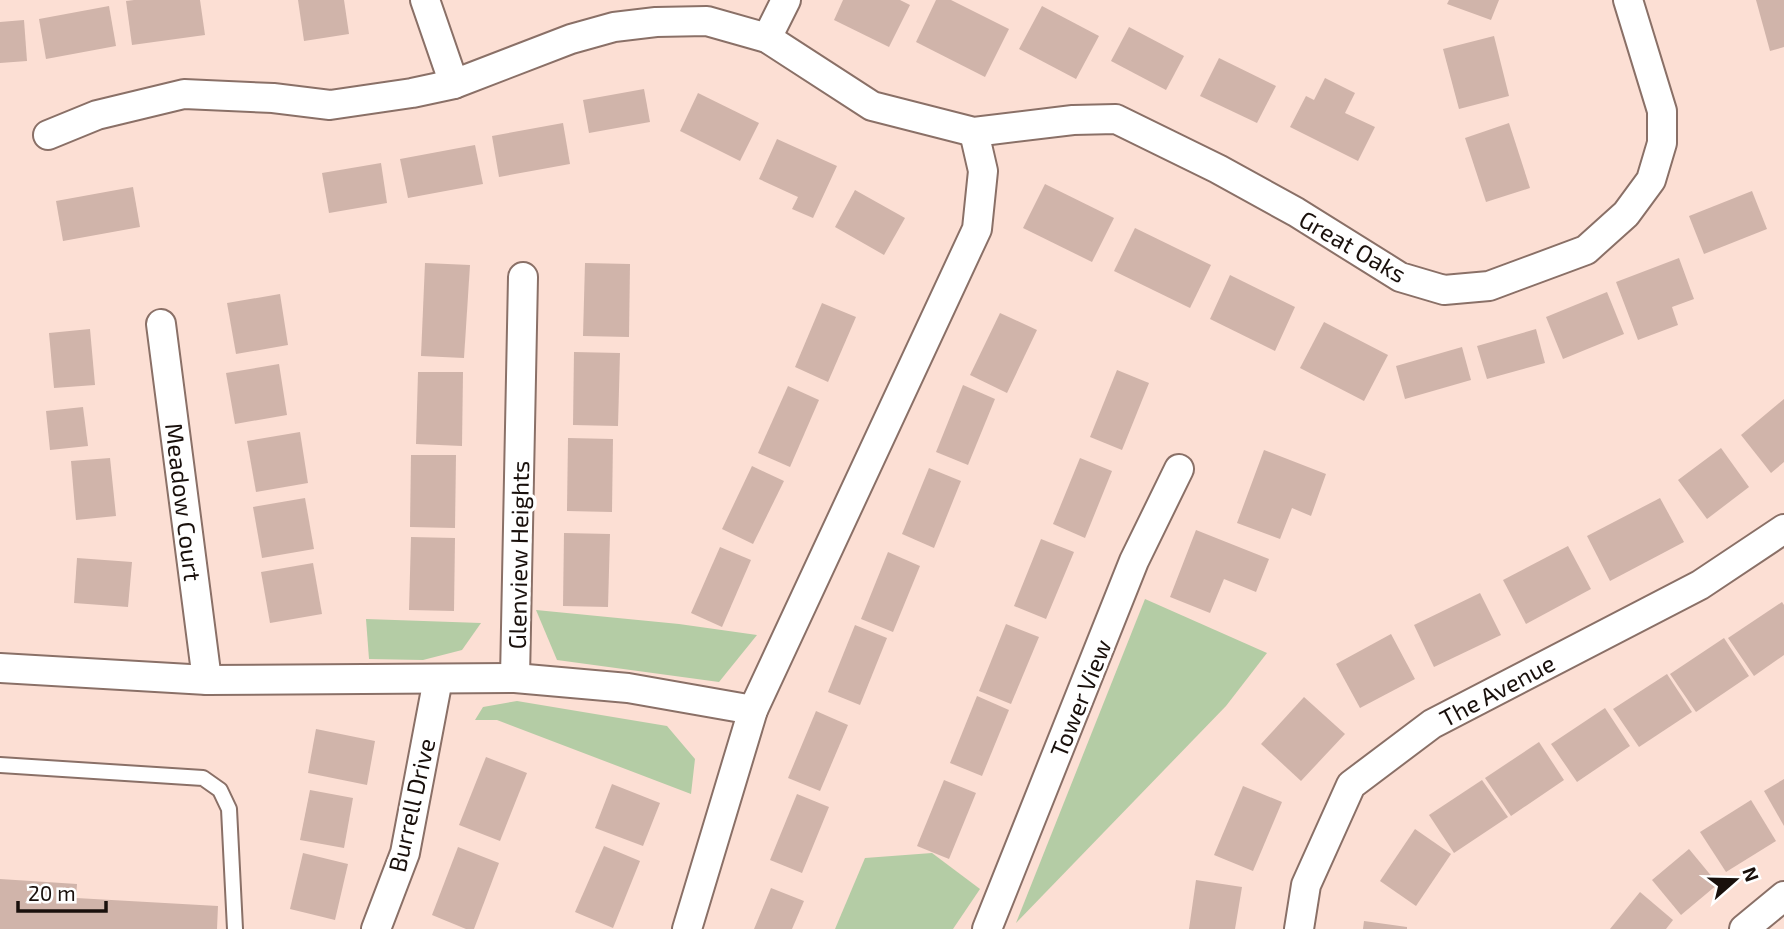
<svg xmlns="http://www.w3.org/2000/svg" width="1784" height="929" font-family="'Exo 2',sans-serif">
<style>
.green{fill:#b4cca5}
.building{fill:#d0b4aa}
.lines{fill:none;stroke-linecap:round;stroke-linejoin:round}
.lane-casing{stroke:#8a7067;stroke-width:18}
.street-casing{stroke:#8a7067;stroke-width:32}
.lane{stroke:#fff;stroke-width:14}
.street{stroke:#fff;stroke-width:28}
.labels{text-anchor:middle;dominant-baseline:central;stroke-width:7;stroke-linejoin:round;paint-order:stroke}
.street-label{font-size:24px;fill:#19100c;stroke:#fff}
</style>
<rect width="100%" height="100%" fill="#fcdfd4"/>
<g class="green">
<polygon points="1145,599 1267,653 1226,706 1016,923"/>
<polygon points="536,610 679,624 757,635 719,682 557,660"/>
<polygon points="366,619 481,623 462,650 423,660 369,659"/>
<polygon points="517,701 667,726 695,759 691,794 497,720 475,720 483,707"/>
<polygon points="932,853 980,889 953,929 835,929 865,858"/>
</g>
<g class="building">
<polygon points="134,0 200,0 205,35 132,45 126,1"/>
<polygon points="298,0 344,0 349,34 304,41"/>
<polygon points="843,0 900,0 910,5 889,47 834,20"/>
<polygon points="936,0 951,0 1009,29 985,77 916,42"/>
<polygon points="1449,0 1499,0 1491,20 1447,4"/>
<polygon points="1756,0 1784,0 1784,47 1770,51"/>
<polygon points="109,6 116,46 46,59 39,19"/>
<polygon points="1042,6 1099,36 1076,79 1019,49"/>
<polygon points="24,20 27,61 0,63 0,22"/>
<polygon points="1129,27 1184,56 1166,90 1111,61"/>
<polygon points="1494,36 1509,96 1459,109 1443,49"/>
<polygon points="1219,58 1276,86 1257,123 1200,96"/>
<polygon points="1325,78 1355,93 1345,113 1375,127 1358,161 1290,127 1306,96 1314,100"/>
<polygon points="644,89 650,122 589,133 583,100"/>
<polygon points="698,93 759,123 740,161 680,131"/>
<polygon points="563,123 570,164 499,177 492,136"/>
<polygon points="1509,123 1530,188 1486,202 1465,138"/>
<polygon points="777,139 837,166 813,218 792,209 798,197 759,179"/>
<polygon points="475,145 483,184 408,198 400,159"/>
<polygon points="381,163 387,203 329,213 322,173"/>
<polygon points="1045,184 1114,218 1092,262 1023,228"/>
<polygon points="133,187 140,227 63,241 56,201"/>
<polygon points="855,190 905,218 884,255 835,227"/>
<polygon points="1752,191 1767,229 1704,254 1689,216"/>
<polygon points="1135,228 1211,265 1190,308 1114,271"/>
<polygon points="1679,258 1694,299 1672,307 1678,325 1638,340 1616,282"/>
<polygon points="425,263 470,265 464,358 421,356"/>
<polygon points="585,263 630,264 629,337 583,336"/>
<polygon points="1230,275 1295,307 1275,351 1210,319"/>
<polygon points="1607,292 1624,334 1563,359 1546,317"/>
<polygon points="280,294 288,345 236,354 227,303"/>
<polygon points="822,303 856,317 828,382 795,367"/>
<polygon points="1000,313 1037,330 1007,393 970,375"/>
<polygon points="1324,322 1388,355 1364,401 1300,368"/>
<polygon points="90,329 95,385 54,388 49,333"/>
<polygon points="1536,329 1545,363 1487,379 1477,346"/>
<polygon points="1462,347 1471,380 1405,399 1396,366"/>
<polygon points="574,352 620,353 618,426 573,425"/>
<polygon points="279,364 287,415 235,424 226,373"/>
<polygon points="1117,370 1149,383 1122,450 1090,437"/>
<polygon points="418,372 463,372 462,446 416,444"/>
<polygon points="963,385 995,399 968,465 936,452"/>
<polygon points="788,386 819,400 790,467 758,453"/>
<polygon points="1784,399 1784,462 1771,473 1741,435"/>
<polygon points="83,407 88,446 50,450 46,411"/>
<polygon points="300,432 308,483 256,492 247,441"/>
<polygon points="568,438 613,439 612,512 567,511"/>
<polygon points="1721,448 1749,487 1707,519 1678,480"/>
<polygon points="1264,450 1326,474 1311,516 1292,508 1280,539 1237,523"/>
<polygon points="411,455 456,455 455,528 410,527"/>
<polygon points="110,458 116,516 76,520 71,461"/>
<polygon points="1080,458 1112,471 1085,538 1053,524"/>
<polygon points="752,466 784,481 753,544 722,529"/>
<polygon points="929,468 961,481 934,548 902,534"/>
<polygon points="305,498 314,549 262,558 253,507"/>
<polygon points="1660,498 1684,542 1610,581 1587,536"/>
<polygon points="1196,530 1269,559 1256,592 1224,579 1210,613 1170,597"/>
<polygon points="564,533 610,534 608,607 563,606"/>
<polygon points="411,537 455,538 454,611 409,610"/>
<polygon points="1041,539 1074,552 1046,619 1014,606"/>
<polygon points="1568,546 1591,589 1526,624 1503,580"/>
<polygon points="720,547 751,560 722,627 691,613"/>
<polygon points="888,552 920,566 893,632 861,619"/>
<polygon points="77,558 132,562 128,607 74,603"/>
<polygon points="313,563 322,614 270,623 261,572"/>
<polygon points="1480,593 1501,635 1434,667 1414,625"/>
<polygon points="1782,602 1784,605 1784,655 1754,676 1728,638"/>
<polygon points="1006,624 1039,637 1011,704 979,691"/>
<polygon points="855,625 887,638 860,705 828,692"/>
<polygon points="1391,634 1415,679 1360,708 1336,664"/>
<polygon points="1724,638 1749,676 1696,712 1670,674"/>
<polygon points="1667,674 1692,712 1639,747 1613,709"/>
<polygon points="977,696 1009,710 982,776 950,763"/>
<polygon points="1304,697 1345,734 1301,781 1261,744"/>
<polygon points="1605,708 1630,746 1577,782 1551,744"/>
<polygon points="816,711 848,725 820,791 788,778"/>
<polygon points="316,729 375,741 367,785 308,773"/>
<polygon points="1539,742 1564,780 1511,816 1485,778"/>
<polygon points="486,757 527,773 500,841 459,825"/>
<polygon points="1784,779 1784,826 1764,791"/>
<polygon points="944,780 976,793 949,859 917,846"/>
<polygon points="1482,780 1508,817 1454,853 1429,815"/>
<polygon points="612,784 660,803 643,846 595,828"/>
<polygon points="1243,786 1282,802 1253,871 1214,855"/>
<polygon points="310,790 353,798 344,848 300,840"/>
<polygon points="797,794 829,807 802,873 770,860"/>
<polygon points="1751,800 1776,841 1726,872 1700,832"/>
<polygon points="1415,829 1451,854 1416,906 1380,881"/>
<polygon points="604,846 640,861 613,928 575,912"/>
<polygon points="458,847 499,863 474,929 466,929 432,915"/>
<polygon points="1689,849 1718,884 1681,915 1652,880"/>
<polygon points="303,853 348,864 335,920 290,909"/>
<polygon points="0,879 77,884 76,898 218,906 217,929 0,929"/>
<polygon points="1196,880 1242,887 1235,929 1189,929"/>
<polygon points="771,888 804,901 792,929 754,929"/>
<polygon points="1640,892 1673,920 1666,929 1610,929"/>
<polygon points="1364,921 1407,927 1407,929 1363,929"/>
</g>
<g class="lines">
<g class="lane-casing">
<polyline id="lane" points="0,765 203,778 220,790 229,809 235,929"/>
</g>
<g class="street-casing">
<g id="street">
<polyline points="425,0 454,84 571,39 614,27 656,22 707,21 767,38 872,106 974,132 1073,120 1116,119 1218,169 1296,212 1400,277 1444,290 1489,286 1586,250 1626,214 1651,180 1662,143 1662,111 1628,0"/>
<polyline points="767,38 786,0"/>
<polyline points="48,135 97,115 184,94 273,98 330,105 412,93 454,84"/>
<polyline points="161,324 207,680"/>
<polyline points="0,668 207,680 515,678 628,688 753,710"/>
<polyline points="515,678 523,277"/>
<polyline points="376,929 405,853 438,679"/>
<polyline points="687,929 753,710 977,229 983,171 974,132"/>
<polyline points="987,929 1134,561 1179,469"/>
<polyline points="1299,929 1306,885 1351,785 1432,724 1700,585 1784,529"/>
<polyline points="1744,929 1784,896"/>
</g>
</g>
<use href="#lane" class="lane"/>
<use href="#street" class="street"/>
</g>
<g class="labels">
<g class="street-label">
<text transform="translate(1353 246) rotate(30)">Great Oaks</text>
<text transform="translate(184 502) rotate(83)">Meadow Court</text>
<text transform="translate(518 555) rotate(-89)">Glenview Heights</text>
<text transform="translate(1497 690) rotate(-28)">The Avenue</text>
<text transform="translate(1080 698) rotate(-68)">Tower View</text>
<text transform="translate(411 805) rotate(-77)">Burrell Drive</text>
</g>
</g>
<g transform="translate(1735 880) rotate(70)" stroke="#ffffff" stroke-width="5" paint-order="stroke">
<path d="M0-5L12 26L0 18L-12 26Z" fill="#19100c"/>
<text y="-10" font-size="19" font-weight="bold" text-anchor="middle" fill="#19100c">N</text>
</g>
<path d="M18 901v10h88v-10" fill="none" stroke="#19100c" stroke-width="3.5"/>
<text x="28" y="901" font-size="21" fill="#19100c" stroke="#ffffff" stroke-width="5" paint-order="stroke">20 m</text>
</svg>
